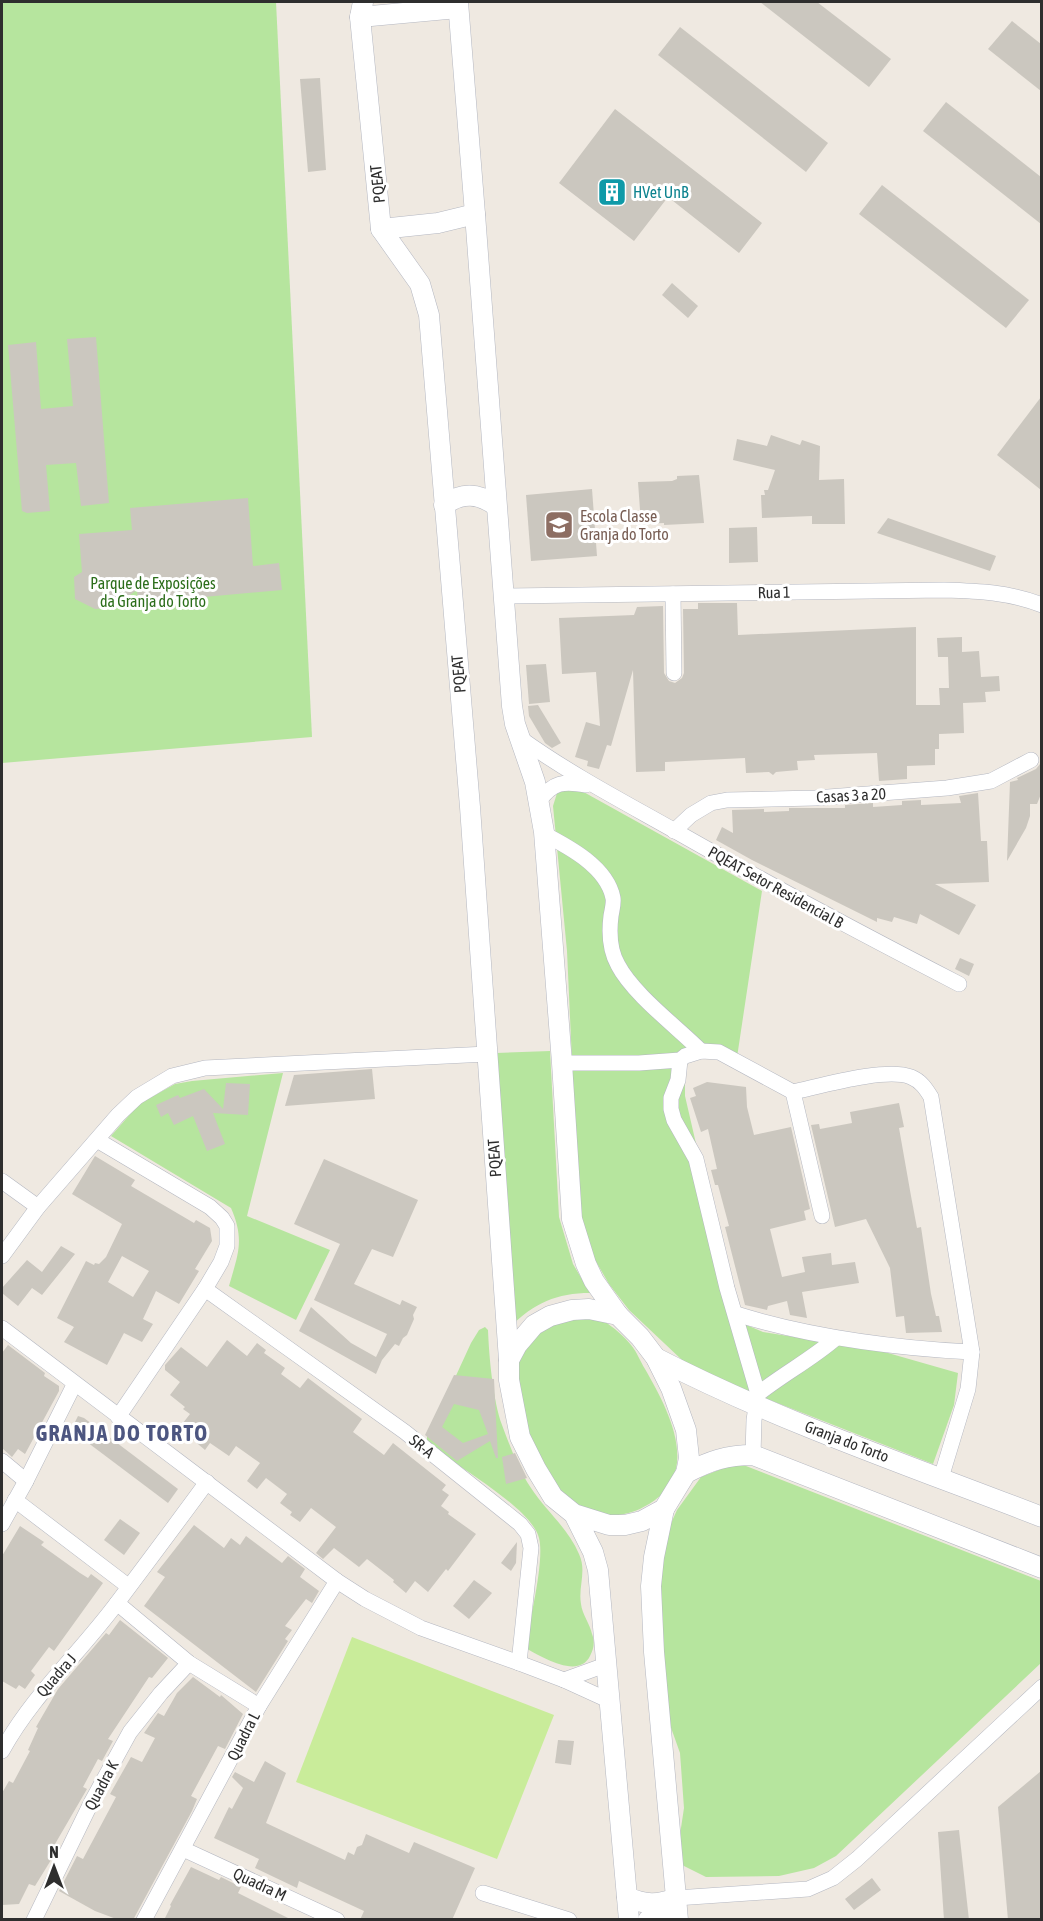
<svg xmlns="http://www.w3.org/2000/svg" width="1043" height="1921" font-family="'Asap Condensed',sans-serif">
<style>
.green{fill:#b6e59e}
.pitch{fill:#c9ec9a}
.building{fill:#cbc7bf;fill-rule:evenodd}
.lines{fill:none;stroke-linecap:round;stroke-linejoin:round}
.minor-casing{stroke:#b4b7c1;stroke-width:16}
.tertiary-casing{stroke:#b4b7c1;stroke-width:21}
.minor{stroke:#fff;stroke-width:15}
.tertiary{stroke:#fff;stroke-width:20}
.labels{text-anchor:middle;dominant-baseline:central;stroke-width:6;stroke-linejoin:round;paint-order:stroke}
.street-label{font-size:16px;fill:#2e2e2e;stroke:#fff}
.culture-label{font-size:16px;fill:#0d838f;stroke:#fff;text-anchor:start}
.education-label{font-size:16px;fill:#785e54;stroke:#fff;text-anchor:start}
.park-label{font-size:16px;fill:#2c6e1b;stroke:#fff}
.district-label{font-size:22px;font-weight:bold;letter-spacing:1.5px;fill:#4d5680;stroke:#fff}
</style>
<rect width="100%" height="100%" fill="#efe9e1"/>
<g class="green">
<polygon points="2,2 276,2 312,737 2,763"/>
<polygon points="558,790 580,790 762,891 736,1064 720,1054 685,1061 685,1096 737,1321 763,1332 881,1351 958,1373 954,1405 933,1464 726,1383 682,1360 629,1310 609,1284 591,1253 579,1215 567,951 553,806"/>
<path d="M 550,1051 L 559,1217 L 573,1264 L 590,1293 C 557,1293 534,1303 510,1327 L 496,1053 Z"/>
<path d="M 283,1073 L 247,1216 L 330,1250 L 296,1320 L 229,1286 C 238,1254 245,1240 231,1208 L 111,1136 L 139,1104 L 175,1084 L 192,1081 Z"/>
<path d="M 568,1316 C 578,1317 595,1316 604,1321 C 613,1327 625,1337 631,1345 C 637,1352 640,1361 645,1369 C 662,1399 691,1449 670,1484 C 663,1496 648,1506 635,1511 C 622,1515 608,1518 595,1514 C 582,1510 566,1498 558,1488 C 537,1459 503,1386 523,1352 C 533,1333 549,1324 568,1316 Z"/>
<path d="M 485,1327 L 488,1330 C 489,1356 493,1401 502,1425 C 510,1446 518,1469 531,1488 C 546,1511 568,1528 579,1554 C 587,1571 578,1587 581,1604 C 582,1614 590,1624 592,1634 C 595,1642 594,1648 590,1656 C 578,1680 541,1656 525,1648 C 529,1623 545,1561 539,1538 C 533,1511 462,1468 438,1452 L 427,1440 L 427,1433 L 448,1393 L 471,1343 L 479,1330 Z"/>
<polygon points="734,1464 746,1466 1041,1581 1041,1663 836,1856 814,1868 779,1876 706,1877 682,1865 679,1841 684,1808 680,1753 669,1722 662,1633 660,1568 668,1530 677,1510 701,1477"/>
</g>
<polygon class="pitch" points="352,1637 554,1715 497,1859 296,1782"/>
<g class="building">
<polygon points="760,2 817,2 891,59 869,87"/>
<polygon points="1012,21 1041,44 1041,91 988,49"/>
<polygon points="680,27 828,143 806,172 658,55"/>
<polygon points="320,78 326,170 308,172 300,79"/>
<polygon points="946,102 1041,177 1041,224 923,131"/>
<polygon points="615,109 762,223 739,253 668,197 634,241 559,183"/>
<polygon points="882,185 1029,300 1006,328 859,214"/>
<polygon points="672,283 698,306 688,318 662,295"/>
<polygon points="96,337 109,503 81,506 76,463 46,465 50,511 27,513 22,511 8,345 36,342 41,409 73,406 67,339"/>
<polygon points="1041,397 1041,490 997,455"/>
<polygon points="771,435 800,445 802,440 820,446 819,480 844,479 845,524 812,524 812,516 762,518 761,495 765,495 764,490 768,490 775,470 733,460 737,439 767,446"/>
<polygon points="699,475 704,523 664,525 664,523 641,524 638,482 672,481 677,479 677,476"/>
<polygon points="592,489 597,556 531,561 526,495"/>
<polygon points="248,498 253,566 279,563 282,590 138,603 137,590 111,608 95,609 75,599 74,577 82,572 79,534 132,530 130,508"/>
<polygon points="888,518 996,556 990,571 877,533"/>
<polygon points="757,527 758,562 729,563 729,528"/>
<polygon points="698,603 737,603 738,635 916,627 916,705 940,705 939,688 949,688 948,657 938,657 937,638 962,637 962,652 979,651 981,677 999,676 1000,691 985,692 986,702 963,703 964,733 939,734 939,749 935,749 935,765 907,766 907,779 879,781 877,753 814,755 815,760 797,761 798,770 776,772 773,775 769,772 746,773 745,758 665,762 665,771 636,772 633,670 611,746 607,745 599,769 587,766 588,761 575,757 586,722 600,726 596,672 562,674 559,618 634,615 637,607 663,606 664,673 669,681 675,683 682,678 684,673 683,609 698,609"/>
<polygon points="546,664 550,702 529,704 526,665"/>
<polygon points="538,705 561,743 552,748 545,743 529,716 528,706"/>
<polygon points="1040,764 1041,794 1037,804 1030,804 1030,816 1026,828 1007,861 1010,782 1018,780 1017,778 1036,769"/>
<polygon points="978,793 981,841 987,841 989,882 935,884 976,905 959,935 920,914 917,924 894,917 892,922 877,918 877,922 752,860 716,840 722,827 733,833 732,810 764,809 764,812 789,811 789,808 845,808 845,805 873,803 873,807 902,805 902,801 921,800 921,805 961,803 959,796"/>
<polygon points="960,958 974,964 969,976 955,969"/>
<polygon points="372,1069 375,1099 285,1106 294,1075"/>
<polygon points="707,1082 746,1087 747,1107 754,1135 791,1127 810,1209 804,1211 806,1220 770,1229 782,1277 805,1272 802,1257 831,1253 832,1265 855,1262 859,1283 802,1292 807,1318 790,1315 787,1301 768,1306 767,1310 745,1305 725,1227 729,1226 718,1185 715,1185 711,1170 717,1169 708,1129 701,1132 690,1098 696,1096 693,1088"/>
<polygon points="226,1083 250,1084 248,1115 213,1113 225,1144 207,1151 193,1116 174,1125 168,1113 161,1117 156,1105 178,1095 180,1098 204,1089 223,1109"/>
<polygon points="899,1103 904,1127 899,1128 911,1196 917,1228 921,1227 931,1294 936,1316 939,1316 942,1332 906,1333 904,1316 896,1317 890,1268 866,1219 835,1227 811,1125 819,1124 820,1129 852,1123 850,1112"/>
<path d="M 95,1156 L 135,1180 L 131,1186 L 194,1223 L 196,1220 L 210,1228 L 212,1241 L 195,1269 L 199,1271 L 179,1304 L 156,1291 L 143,1319 L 153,1324 L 142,1342 L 124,1333 L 107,1365 L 64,1342 L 74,1327 L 57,1318 L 86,1261 L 94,1265 L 95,1263 L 99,1264 L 106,1257 L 122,1224 L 72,1194 ZM 122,1256 L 149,1271 L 133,1297 L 108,1282 Z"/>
<polygon points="324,1159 418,1200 393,1257 372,1249 354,1284 400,1305 402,1300 417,1307 413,1315 414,1319 407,1335 403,1338 399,1346 395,1344 382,1360 376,1374 299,1331 311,1307 351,1343 376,1357 387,1334 314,1300 340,1244 294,1224"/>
<polygon points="61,1246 75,1254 42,1295 32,1288 18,1306 2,1293 2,1288 27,1260 42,1272"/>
<polygon points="227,1340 247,1356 257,1343 266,1350 264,1353 285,1368 281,1374 300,1388 308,1378 362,1419 353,1432 384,1455 393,1443 446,1485 442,1490 449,1495 441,1506 449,1512 448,1514 476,1534 448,1571 446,1569 428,1592 415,1581 406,1593 393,1582 394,1580 367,1559 359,1567 334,1548 323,1559 316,1553 336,1527 311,1508 300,1522 290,1515 292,1512 280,1503 287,1494 266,1478 257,1489 247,1481 260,1463 236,1446 229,1456 210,1443 205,1450 179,1428 190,1414 183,1409 185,1407 170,1395 180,1382 165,1370 165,1365 181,1347 207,1367"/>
<polygon points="8,1345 45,1373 44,1376 59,1386 59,1391 25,1454 18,1449 12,1457 2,1448 2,1353"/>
<path d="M 454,1375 L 494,1379 L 498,1458 L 496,1458 L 490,1441 L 457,1461 L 425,1435 ZM 454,1404 L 479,1410 L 488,1434 L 463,1443 L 442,1427 Z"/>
<polygon points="78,1416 84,1418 178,1489 168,1503 71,1430"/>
<polygon points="515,1453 527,1478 506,1484 502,1457"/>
<polygon points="120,1519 140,1533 124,1555 104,1540"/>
<polygon points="194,1525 224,1548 231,1538 240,1545 246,1536 282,1563 288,1556 305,1569 300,1577 319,1591 312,1603 306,1599 285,1626 292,1630 285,1639 288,1641 256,1692 144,1606 165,1577 157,1572"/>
<polygon points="20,1526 44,1542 41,1545 80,1573 88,1578 91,1574 103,1583 54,1651 49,1647 31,1671 35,1675 25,1689 19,1685 16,1689 2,1681 2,1556"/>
<polygon points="517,1542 516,1563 511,1571 501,1563"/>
<polygon points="474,1580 492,1593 469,1619 453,1606"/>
<polygon points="120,1620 168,1658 152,1678 149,1677 108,1739 113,1741 102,1761 98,1759 83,1787 87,1789 55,1844 59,1847 35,1886 29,1884 19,1904 2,1905 2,1793 9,1781 13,1783 30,1751 28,1750 38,1728 36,1727 58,1689 106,1633 109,1635"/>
<polygon points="193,1677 220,1697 221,1695 243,1714 225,1749 218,1746 191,1796 197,1799 192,1811 133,1920 119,1920 95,1911 59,1891 77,1856 83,1859 116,1797 110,1794 131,1757 142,1762 155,1738 144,1733 158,1713 164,1716 177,1693"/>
<polygon points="558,1740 574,1741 571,1765 555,1763"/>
<polygon points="265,1761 286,1773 266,1823 345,1860 348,1852 354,1855 357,1847 362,1845 366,1834 409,1853 414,1842 475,1868 452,1920 360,1920 364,1911 299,1881 297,1888 255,1868 259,1859 214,1838 229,1807 232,1809 243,1788 232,1777 235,1772 254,1782"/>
<polygon points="1041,1771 1041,1920 1008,1920 998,1807"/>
<polygon points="959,1830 969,1920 944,1920 938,1832"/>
<polygon points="191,1867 219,1880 221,1877 241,1887 238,1893 292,1920 164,1920 171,1906 170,1905"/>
<polygon points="872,1878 881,1890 854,1910 845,1899"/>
</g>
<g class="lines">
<g class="minor-casing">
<g id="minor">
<polyline points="673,594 674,673"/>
<path d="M 504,596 L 944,590 C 979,591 1008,592 1042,605"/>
<path d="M 520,738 C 570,774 624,802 677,832 C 770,885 864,935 959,984"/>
<path d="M 539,801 C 553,782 563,781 586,785"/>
<polyline points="674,831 691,815 711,803 727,800 815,798 947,788 991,781 1031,760"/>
<path d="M 544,834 C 569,847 607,867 613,898 C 614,903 612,910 611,916 C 609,932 610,951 618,965 C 633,994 677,1027 701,1051"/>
<polyline points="680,1060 678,1080 671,1098 671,1109 674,1120 696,1159 727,1288 758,1394 754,1420 753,1455"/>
<path d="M 562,1063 L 639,1063 L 680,1060 L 685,1056 L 701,1051 L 719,1052 L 793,1092 C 821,1086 886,1067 911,1077 C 921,1081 926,1089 931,1097 L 972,1352 L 968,1389 L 941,1478"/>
<polyline points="793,1092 822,1216"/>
<polyline points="97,1140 210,1207 222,1218 227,1226 227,1246 221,1262 205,1289 118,1417"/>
<polyline points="2,1181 38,1207"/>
<polyline points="2,1256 38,1207 118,1115 137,1097 172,1076 205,1068 487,1054"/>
<polyline points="205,1289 405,1432 520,1524 528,1534 531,1548 519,1663"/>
<path d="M 736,1314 C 811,1337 894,1348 972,1352"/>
<polyline points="2,1328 337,1581 365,1599 421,1628 519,1663 564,1680 610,1701"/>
<path d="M 758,1394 C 783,1374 812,1359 836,1338"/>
<polyline points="2,1461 26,1481"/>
<polyline points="15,1500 128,1586"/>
<polyline points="2,1524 26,1481 74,1385"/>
<polyline points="117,1603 189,1663 259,1706"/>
<polyline points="564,1680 608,1664"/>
<path d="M 2,1751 C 32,1696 79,1654 117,1603 C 147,1563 177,1523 207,1482"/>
<polyline points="183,1849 337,1920"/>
<polyline points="483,1893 569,1920"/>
<polyline points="676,1898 808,1889 833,1878 857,1859 1042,1687"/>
<polyline points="34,1920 92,1801 130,1732 161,1693 189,1663"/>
<polyline points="144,1920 259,1706 337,1581"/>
</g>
</g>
<g class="tertiary-casing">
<g id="tertiary">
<polyline points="363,2 360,17 381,229 420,284 429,315 470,807 509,1360"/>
<polyline points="458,2 475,214 512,706 515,724 535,782 544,832 562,1063 572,1219 586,1264 594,1281 618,1315"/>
<polyline points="360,17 458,8"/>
<polyline points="381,229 438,223 475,214"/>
<path d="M 444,505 C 462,492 479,493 496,506"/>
<path d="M 656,1358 C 778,1421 913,1467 1042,1517"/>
<path d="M 686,1473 C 710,1461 726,1455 753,1455 L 1042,1568"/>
<polyline points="664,1509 654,1557 651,1586 654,1652 678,1920"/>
<polyline points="574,1514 609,1525 625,1525 642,1521 664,1509 686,1473 689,1458 686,1430 671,1388 656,1358 640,1337 618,1315 589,1309 572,1310 550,1316 534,1325 517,1345 509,1360 509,1380 520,1437 536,1469 553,1497 574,1514 593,1552 598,1570 629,1920"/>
<path d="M 627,1897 C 645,1905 658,1905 676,1898"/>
<polyline points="648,1920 664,1920"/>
</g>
</g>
<use href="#minor" class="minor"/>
<use href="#tertiary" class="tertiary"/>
</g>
<defs>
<g id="building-square" transform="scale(1.5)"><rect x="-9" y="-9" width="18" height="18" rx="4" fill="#0f9aa8" stroke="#fff"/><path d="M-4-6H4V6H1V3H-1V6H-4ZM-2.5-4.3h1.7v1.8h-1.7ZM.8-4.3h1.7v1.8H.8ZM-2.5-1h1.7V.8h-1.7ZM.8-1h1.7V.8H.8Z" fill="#fff"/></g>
<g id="school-square" transform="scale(1.5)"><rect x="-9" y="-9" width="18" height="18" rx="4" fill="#8d6e63" stroke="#fff"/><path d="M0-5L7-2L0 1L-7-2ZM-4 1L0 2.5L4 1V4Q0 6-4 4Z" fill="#fff"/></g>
</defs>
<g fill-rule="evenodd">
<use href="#building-square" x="612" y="192"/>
<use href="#school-square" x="559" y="525"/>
</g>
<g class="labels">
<g class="street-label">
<text transform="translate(377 184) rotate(-96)">PQEAT</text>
<text transform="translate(774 592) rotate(-1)">Rua 1</text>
<text transform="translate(458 674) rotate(-95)">PQEAT</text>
<text transform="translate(851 795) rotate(-3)">Casas 3 a 20</text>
<text transform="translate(776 887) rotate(29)">PQEAT Setor Residencial B</text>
<text transform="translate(494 1158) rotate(-94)">PQEAT</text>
<text transform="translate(847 1441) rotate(21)">Granja do Torto</text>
<text transform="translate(422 1446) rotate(39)">SR-A</text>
<text transform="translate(56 1675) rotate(-49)">Quadra J</text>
<text transform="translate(243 1736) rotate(-63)">Quadra L</text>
<text transform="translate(101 1785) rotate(-62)">Quadra K</text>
<text transform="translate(260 1884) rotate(25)">Quadra M</text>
</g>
<g class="culture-label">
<text x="633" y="192">HVet UnB</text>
</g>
<g class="education-label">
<text x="580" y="516">Escola Classe<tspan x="580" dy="18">Granja do Torto</tspan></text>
</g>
<g class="park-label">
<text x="153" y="583">Parque de Exposições<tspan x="153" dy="18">da Granja do Torto</tspan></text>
</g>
<g class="district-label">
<text x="122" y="1433">GRANJA DO TORTO</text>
</g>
</g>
<rect width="1043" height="1921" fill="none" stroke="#2e2e2e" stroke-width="6"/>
<g transform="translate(54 1867)" stroke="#ffffff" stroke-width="4.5" paint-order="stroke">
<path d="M0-4.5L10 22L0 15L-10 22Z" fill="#2e2e2e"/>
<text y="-9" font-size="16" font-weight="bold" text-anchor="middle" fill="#2e2e2e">N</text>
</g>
</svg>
